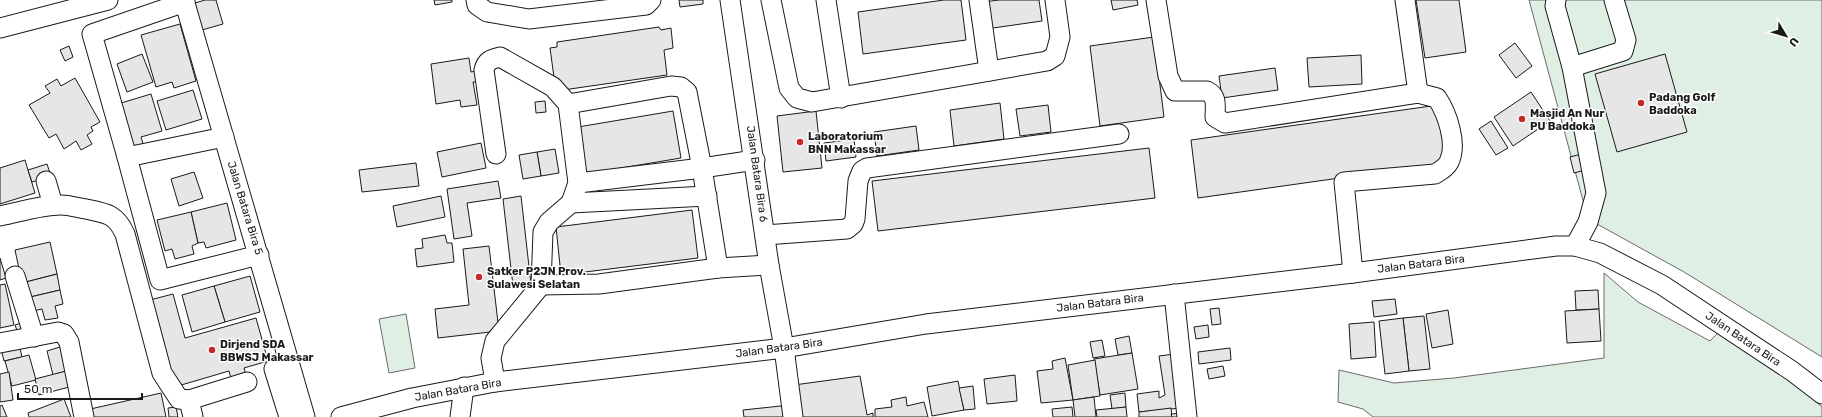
<svg xmlns="http://www.w3.org/2000/svg" width="1822" height="417" font-family="Rubik,sans-serif">
<style>
.green{fill:#e0efe3;stroke:#6a6a6a}
.building{fill:#e6e6e6;stroke:#1a1a1a}
.lines{fill:none;stroke-linecap:round;stroke-linejoin:round}
.minor-casing{stroke:#1a1a1a;stroke-width:21}
.minor{stroke:#fff;stroke-width:19}
.poi-dot{fill:#c62828;stroke:#fff;stroke-width:1.5}
.labels{text-anchor:middle;dominant-baseline:central;stroke-width:3;stroke-linejoin:round;paint-order:stroke}
.poi-label{font-size:11px;font-weight:bold;fill:#1a1a1a;stroke:#fff;text-anchor:start}
.street-label{font-size:11px;fill:#1a1a1a;stroke:#fff}
</style>
<rect width="100%" height="100%" fill="#fff"/>
<g class="green">
<polygon points="1529,0 1822,0 1822,357 1684,272 1588,219"/>
<polygon points="1604,273 1638,302 1710,341 1725,326 1747,341 1822,407 1822,417 1373,417 1363,409 1338,402 1339,370 1394,383 1454,378 1604,358"/>
<polygon points="406,314 415,368 389,373 379,319"/>
</g>
<g class="building">
<polygon points="205,0 216,0 223,24 202,30 195,3"/>
<polygon points="434,0 452,0 452,2 435,5"/>
<polygon points="679,0 703,0 703,4 680,7"/>
<polygon points="944,0 961,0 966,40 863,54 858,12"/>
<polygon points="999,0 1039,0 1042,21 986,29 983,2"/>
<polygon points="1111,0 1137,0 1138,5 1113,10"/>
<polygon points="1416,0 1459,0 1466,52 1425,58"/>
<polygon points="180,24 196,81 174,88 172,82 156,87 141,35"/>
<polygon points="659,27 661,30 671,28 673,48 664,50 667,75 563,90 555,85 550,48 557,47 557,42"/>
<polygon points="1154,37 1164,117 1100,126 1090,46"/>
<polygon points="1515,43 1532,66 1516,78 1499,55"/>
<polygon points="69,46 73,57 65,61 60,50"/>
<polygon points="142,54 153,82 127,92 117,64"/>
<polygon points="1665,54 1687,132 1617,152 1595,74"/>
<polygon points="1361,55 1362,84 1309,87 1307,58"/>
<polygon points="469,58 471,72 476,71 478,82 473,82 477,105 461,107 460,100 436,104 431,64"/>
<polygon points="1275,68 1278,90 1222,98 1219,76"/>
<polygon points="75,78 100,122 91,127 93,131 87,135 92,144 81,150 76,141 64,149 56,134 49,138 29,105 50,93 45,86 57,79 61,86"/>
<polygon points="193,90 202,119 166,130 157,101"/>
<polygon points="1531,92 1550,121 1513,146 1494,117"/>
<polygon points="151,94 162,131 141,137 145,150 135,152 121,103"/>
<polygon points="545,101 546,112 536,113 535,102"/>
<polygon points="1000,103 1004,139 954,146 950,110"/>
<polygon points="1048,105 1051,132 1020,136 1016,109"/>
<polygon points="1438,105 1446,163 1198,198 1191,140"/>
<polygon points="673,111 681,158 585,174 578,127"/>
<polygon points="816,111 822,168 783,172 777,116"/>
<polygon points="1491,121 1508,148 1496,155 1479,129"/>
<polygon points="916,126 919,150 877,156 874,132"/>
<polygon points="854,139 856,157 826,161 824,143"/>
<polygon points="481,143 486,168 442,177 437,152"/>
<polygon points="1149,148 1155,198 878,231 872,181"/>
<polygon points="555,149 559,173 541,176 537,152"/>
<polygon points="537,152 541,176 523,179 519,155"/>
<polygon points="1585,153 1589,169 1574,173 1570,157"/>
<polygon points="25,160 35,193 0,204 0,168"/>
<polygon points="416,163 419,186 362,192 359,170"/>
<polygon points="47,164 51,176 32,182 28,170"/>
<polygon points="194,172 203,198 179,206 171,179"/>
<polygon points="498,181 501,198 467,203 472,236 454,239 447,189"/>
<polygon points="441,196 445,217 397,227 393,206"/>
<polygon points="521,196 531,284 513,286 503,199"/>
<polygon points="227,203 236,240 206,248 204,242 198,243 191,212"/>
<polygon points="692,210 698,258 561,275 556,227"/>
<polygon points="191,212 198,243 192,246 194,254 175,259 172,249 165,251 157,220"/>
<polygon points="445,235 447,243 452,243 454,262 417,267 415,249 423,248 422,239"/>
<polygon points="50,242 57,274 22,283 15,250"/>
<polygon points="489,246 499,331 438,338 435,309 469,305 463,249"/>
<polygon points="0,258 6,278 0,280"/>
<polygon points="57,274 60,290 26,298 22,283"/>
<polygon points="250,276 260,312 225,322 214,286"/>
<polygon points="5,284 14,325 0,328 0,285"/>
<polygon points="214,286 225,322 192,332 182,295"/>
<polygon points="60,290 63,304 55,306 58,318 45,320 42,309 29,312 26,298"/>
<polygon points="1598,290 1599,309 1576,310 1575,291"/>
<polygon points="173,294 185,338 256,318 268,361 244,368 248,381 233,386 229,371 171,388 146,301"/>
<polygon points="1395,299 1397,314 1374,317 1372,301"/>
<polygon points="1219,308 1221,324 1212,325 1210,309"/>
<polygon points="1599,309 1601,341 1567,343 1565,311"/>
<polygon points="1448,310 1453,344 1432,348 1426,314"/>
<polygon points="1424,316 1430,369 1409,371 1403,318"/>
<polygon points="1403,318 1409,371 1385,374 1379,321"/>
<polygon points="27,321 30,329 18,333 15,325"/>
<polygon points="1374,322 1376,357 1351,359 1349,324"/>
<polygon points="1208,325 1209,337 1196,339 1194,327"/>
<polygon points="1129,336 1132,353 1118,355 1115,339"/>
<polygon points="1102,340 1105,356 1093,358 1090,342"/>
<polygon points="19,344 22,357 4,361 1,349"/>
<polygon points="63,346 70,370 53,375 47,351"/>
<polygon points="1230,348 1231,360 1199,364 1198,352"/>
<polygon points="1132,353 1138,389 1100,395 1094,359"/>
<polygon points="1174,354 1181,408 1139,412 1137,394 1159,391 1159,398 1165,395 1159,356"/>
<polygon points="29,355 36,380 12,386 5,361"/>
<polygon points="1065,358 1073,400 1041,403 1037,371 1053,369 1052,361"/>
<polygon points="1095,360 1100,396 1073,400 1068,365"/>
<polygon points="1223,366 1225,376 1209,379 1207,369"/>
<polygon points="70,370 73,386 39,395 35,379"/>
<polygon points="9,372 13,400 0,402 0,374"/>
<polygon points="1015,375 1017,401 987,404 984,379"/>
<polygon points="860,376 867,415 873,413 873,417 800,417 794,385"/>
<polygon points="958,381 964,410 932,416 927,387"/>
<polygon points="973,386 975,409 964,410 959,388"/>
<polygon points="161,393 166,417 88,417 86,410"/>
<polygon points="1125,393 1126,407 1112,409 1110,395"/>
<polygon points="906,397 907,406 924,402 928,417 875,417 875,409 892,407 891,400"/>
<polygon points="1094,397 1096,417 1075,417 1073,400"/>
<polygon points="64,399 71,417 29,417 28,413"/>
<polygon points="2,405 7,417 0,417 0,406"/>
<polygon points="790,405 791,417 744,417 743,410"/>
<polygon points="176,407 178,417 169,417 168,408"/>
<polygon points="1072,407 1073,417 1053,417 1052,409"/>
<polygon points="1126,407 1127,417 1097,417 1096,410"/>
<polygon points="1171,408 1172,417 1139,417 1139,412"/>
<polygon points="1184,413 1184,417 1172,417 1171,414"/>
</g>
<g class="lines">
<g class="minor-casing">
<g id="minor">
<polyline points="184,0 305,417"/>
<polyline points="476,0 477,5 487,12 529,19 646,5 651,0"/>
<polyline points="730,0 769,265 784,348 793,417"/>
<polyline points="771,0 789,88 797,98 812,102 1047,61 1055,56 1060,37 1055,0"/>
<polyline points="826,0 841,98"/>
<polyline points="979,0 989,71"/>
<path d="M 1156,0 L 1168,76 L 1175,91 L 1207,91 C 1218,96 1215,107 1215,117 L 1225,123 L 1418,93"/>
<polyline points="1556,0 1555,6 1572,67"/>
<polyline points="185,2 92,34 127,157 224,137"/>
<polyline points="0,28 108,0"/>
<polyline points="568,104 671,86 681,87 687,92 702,168 578,183"/>
<polyline points="127,157 160,280 259,255"/>
<polyline points="46,181 53,205"/>
<polyline points="571,203 707,196"/>
<path d="M 0,216 C 20,212 41,205 61,205 C 70,205 78,208 86,209 C 106,213 116,214 125,234 L 162,373 L 179,399 L 189,400"/>
<polyline points="765,235 847,229 853,224 855,219 858,181 862,171 867,168 1119,134"/>
<polyline points="1575,246 1588,222 1596,193 1572,67 1623,51 1626,40 1614,0"/>
<polyline points="718,268 702,168 755,160"/>
<path d="M 1353,273 L 1344,182 L 1435,174 C 1440,171 1446,168 1449,162 C 1458,144 1447,113 1437,98 L 1418,93 L 1405,0"/>
<polyline points="15,276 34,337"/>
<polyline points="541,285 599,284 718,268 769,265"/>
<polyline points="1174,294 1187,417"/>
<polyline points="0,343 58,332 64,334 69,342 84,417"/>
<polyline points="274,369 289,417"/>
<path d="M 495,382 L 491,358 L 495,341 L 541,285 L 543,232 L 549,222 L 571,203 L 578,183 L 568,104 L 553,87 L 500,57 C 491,59 486,61 484,70 L 496,154"/>
<polyline points="193,417 189,400 247,382"/>
<polyline points="341,417 412,398 495,382 784,348 926,324 1353,273 1556,246 1575,246 1600,253 1662,285 1792,371 1822,394"/>
<polyline points="460,417 464,387"/>
</g>
</g>
<use href="#minor" class="minor"/>
</g>
<g class="poi-dot">
<circle cx="1641" cy="103" r="4"/>
<circle cx="1522" cy="119" r="4"/>
<circle cx="800" cy="142" r="4"/>
<circle cx="479" cy="277" r="4"/>
<circle cx="212" cy="350" r="4"/>
</g>
<g class="labels">
<g class="poi-label">
<text x="1649" y="97">Padang Golf<tspan x="1649" dy="13">Baddoka</tspan></text>
<text x="1530" y="113">Masjid An Nur<tspan x="1530" dy="13">PU Baddoka</tspan></text>
<text x="808" y="136">Laboratorium<tspan x="808" dy="13">BNN Makassar</tspan></text>
<text x="487" y="271">Satker P2JN Prov.<tspan x="487" dy="13">Sulawesi Selatan</tspan></text>
<text x="220" y="344">Dirjend SDA<tspan x="220" dy="13">BBWSJ Makassar</tspan></text>
</g>
<g class="street-label">
<text transform="translate(757 174) rotate(82)">Jalan Batara Bira 6</text>
<text transform="translate(245 208) rotate(73)">Jalan Batara Bira 5</text>
<text transform="translate(1421 264) rotate(-7)">Jalan Batara Bira</text>
<text transform="translate(1100 303) rotate(-7)">Jalan Batara Bira</text>
<text transform="translate(1743 339) rotate(34)">Jalan Batara Bira</text>
<text transform="translate(779 348) rotate(-8)">Jalan Batara Bira</text>
<text transform="translate(458 390) rotate(-10)">Jalan Batara Bira</text>
</g>
</g>
<g transform="translate(1786 36) rotate(128)" stroke="#ffffff" stroke-width="3" paint-order="stroke">
<path d="M0-3L7 15L0 10L-7 15Z" fill="#1a1a1a"/>
<text y="-6" font-size="11" font-weight="bold" text-anchor="middle" fill="#1a1a1a">U</text>
</g>
<path d="M18 393v6h124v-6" fill="none" stroke="#1a1a1a" stroke-width="2"/>
<text x="24" y="393" font-size="12" fill="#1a1a1a" stroke="#ffffff" stroke-width="3" paint-order="stroke">50 m</text>
</svg>
